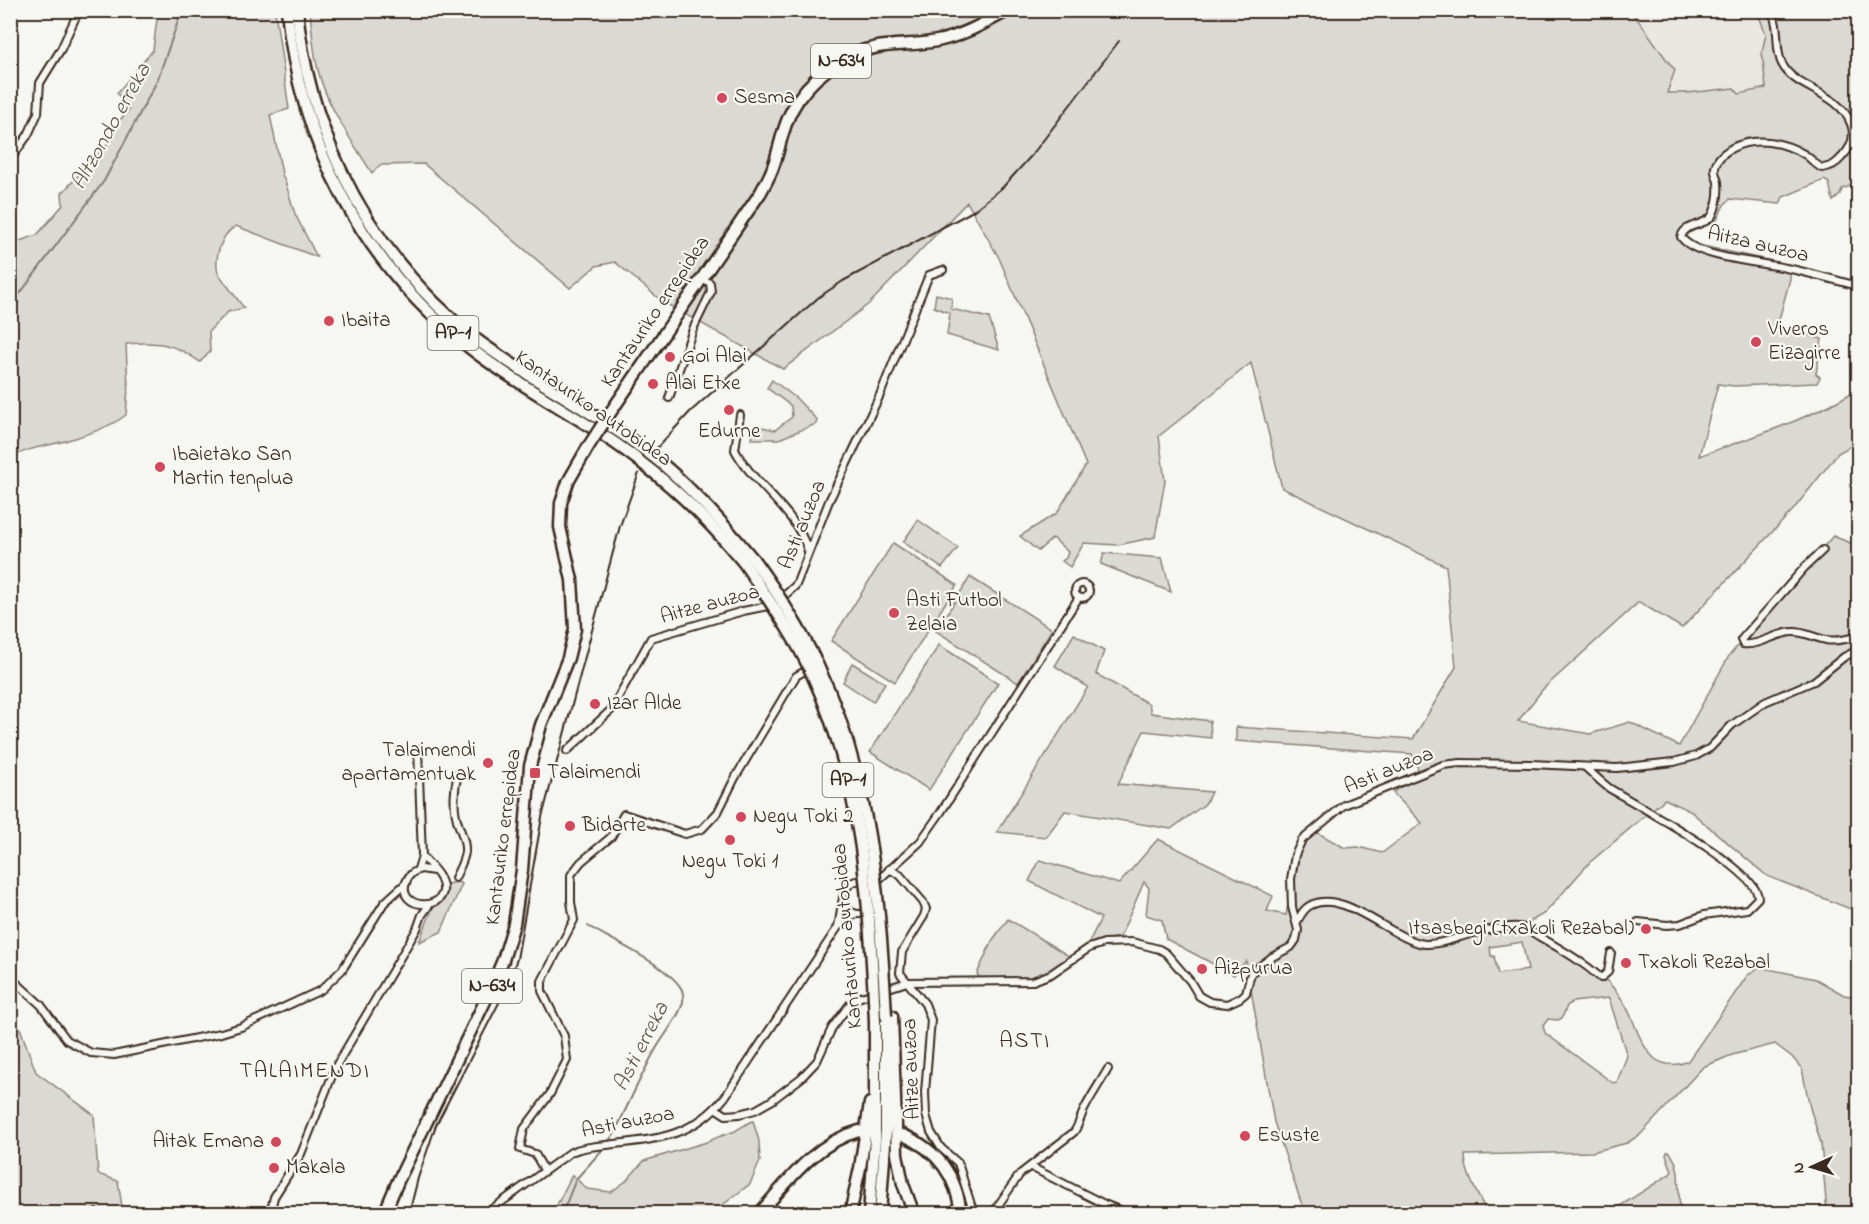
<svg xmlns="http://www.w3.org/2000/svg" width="1869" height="1224" font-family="'Indie Flower',sans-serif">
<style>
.built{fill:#e8e7e2}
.green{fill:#dad9d3;stroke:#8a8278;stroke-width:1.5;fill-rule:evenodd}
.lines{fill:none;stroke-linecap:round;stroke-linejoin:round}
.stream{stroke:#857a71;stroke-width:2}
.minor-casing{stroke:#3b2a1e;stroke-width:10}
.tertiary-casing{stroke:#3b2a1e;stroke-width:12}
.trunk-casing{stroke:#3b2a1e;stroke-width:15}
.motorway-casing{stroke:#3b2a1e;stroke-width:15}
.minor{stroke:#f6f6f2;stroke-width:6}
.tertiary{stroke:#f6f6f2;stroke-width:8}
.trunk{stroke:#f6f6f2;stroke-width:10}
.motorway{stroke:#f6f6f2;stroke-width:10}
.rail{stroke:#3b2a1e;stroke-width:2}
.trunk-bridge-casing{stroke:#3b2a1e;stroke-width:15;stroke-linecap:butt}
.motorway-bridge-casing{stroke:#3b2a1e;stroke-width:15;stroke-linecap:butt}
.trunk-bridge{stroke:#f6f6f2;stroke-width:10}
.motorway-bridge{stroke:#f6f6f2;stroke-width:10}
.poi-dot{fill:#d1495b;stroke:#f6f6f2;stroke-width:2}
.labels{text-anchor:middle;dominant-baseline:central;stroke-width:4.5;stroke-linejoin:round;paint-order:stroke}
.shield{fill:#f6f6f2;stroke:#73675e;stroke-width:1.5}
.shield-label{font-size:20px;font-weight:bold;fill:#3b2a1e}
.poi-label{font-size:21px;fill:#3b2a1e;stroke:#f6f6f2;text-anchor:start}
.street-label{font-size:21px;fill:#3b2a1e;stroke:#f6f6f2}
.water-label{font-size:22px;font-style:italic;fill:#605248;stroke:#f6f6f2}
.neighbourhood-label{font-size:22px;letter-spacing:1.5px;fill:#3b2a1e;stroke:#f6f6f2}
</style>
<rect width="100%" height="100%" fill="#f6f6f2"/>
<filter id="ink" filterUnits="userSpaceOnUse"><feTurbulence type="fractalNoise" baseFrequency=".0167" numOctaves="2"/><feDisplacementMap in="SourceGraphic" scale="12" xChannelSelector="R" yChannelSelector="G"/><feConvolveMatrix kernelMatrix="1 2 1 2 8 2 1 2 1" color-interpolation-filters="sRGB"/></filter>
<g filter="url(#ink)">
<polygon class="built" points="1630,11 1757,11 1766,34 1762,52 1766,88 1738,94 1666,93 1675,69 1662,55 1638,19"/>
<g class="green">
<path d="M 158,11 L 275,11 L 289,109 L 270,115 L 283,178 L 284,178 L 295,214 L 317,257 L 236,226 C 221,234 214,257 218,273 L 244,308 L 228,312 L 209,331 L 210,352 L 200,362 C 174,343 158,341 126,344 L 128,387 L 126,415 C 109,428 85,435 65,441 C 46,446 27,448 11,458 L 11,244 L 37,235 L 63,205 L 62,193 L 112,139 L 118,122 L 129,110 L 117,93 L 153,50 Z"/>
<path d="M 310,11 L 1630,11 C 1647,28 1658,51 1675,70 L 1667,93 L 1687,93 L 1734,88 L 1739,94 L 1766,88 L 1762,52 L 1766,34 L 1757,11 L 1858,11 L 1858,183 L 1842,189 L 1840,195 L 1833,201 L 1829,183 L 1824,180 L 1783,197 L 1780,204 L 1730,199 L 1724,205 L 1717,220 L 1684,235 L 1686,240 L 1698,245 L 1790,265 L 1790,279 L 1777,327 L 1822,339 L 1816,374 L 1820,377 L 1817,383 L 1734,386 L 1718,384 L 1699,456 C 1750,438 1813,418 1858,389 L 1858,442 L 1838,453 L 1793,510 L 1682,628 L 1639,602 L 1543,689 L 1518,721 L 1590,734 L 1630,722 L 1679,746 L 1729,656 L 1833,536 L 1858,546 L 1858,912 L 1767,876 L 1690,811 L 1665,799 L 1589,863 L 1545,913 L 1526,924 C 1562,945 1600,965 1623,1001 C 1635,1019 1638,1043 1654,1058 C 1663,1066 1678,1066 1688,1061 L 1747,976 L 1759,967 L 1816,979 L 1844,995 L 1858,997 L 1858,1213 L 1827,1213 L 1821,1143 L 1810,1108 L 1802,1069 L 1792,1057 L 1775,1044 L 1732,1055 L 1703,1067 L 1641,1134 L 1627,1143 L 1592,1152 L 1465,1155 C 1465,1174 1479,1196 1487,1213 L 1308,1213 L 1302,1205 L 1274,1122 L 1246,961 L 1234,975 L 1166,939 L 1162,920 L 1146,915 L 1149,888 L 1144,882 L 1120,937 L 1088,944 L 1101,918 L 1029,881 L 1040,860 L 1119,884 L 1158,839 L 1273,896 L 1267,911 L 1286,915 L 1300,840 L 1305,832 L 1311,829 L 1345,848 L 1358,847 L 1382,853 L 1422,823 L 1393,793 L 1418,769 L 1412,754 L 1236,741 L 1236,727 L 1413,739 L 1456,667 L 1446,566 L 1282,488 L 1251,363 L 1159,436 L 1165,481 L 1155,537 L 1118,545 L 1084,543 L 1070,567 L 1062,561 L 1066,558 L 1068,552 L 1053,538 L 1038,551 L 1020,536 L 1057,513 L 1086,465 L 999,258 L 967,202 L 870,303 L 783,369 L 663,302 L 615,262 L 596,266 L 570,288 L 424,164 L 380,165 L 372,173 C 352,141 327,107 318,70 C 313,51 312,31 310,11 ZM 1522,942 L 1528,970 L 1498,974 L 1494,956 L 1491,956 L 1490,947 ZM 1609,998 L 1627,1056 L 1617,1082 L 1613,1083 L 1545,1033 L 1543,1026 L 1548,1019 L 1558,1020 L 1562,1018 L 1567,1006 L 1572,1002 Z"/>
<polygon points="936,294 952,298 951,309 989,318 999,350 947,335 950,313 934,307"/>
<polygon points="772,380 796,398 817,420 816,424 779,439 752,439 753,429 762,427 775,430 792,417 791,406 767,388"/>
<polygon points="918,520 958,548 942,568 903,542"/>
<polygon points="893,543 957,585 895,682 831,641"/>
<polygon points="1104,553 1162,558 1171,592 1101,564"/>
<polygon points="970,577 1052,629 1018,683 936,631"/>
<polygon points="1074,634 1104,651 1096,674 1149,704 1151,713 1210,721 1211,738 1144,731 1118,784 1211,792 1205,804 1171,829 1065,811 1046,837 997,832 1088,687 1055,666"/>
<polygon points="939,645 998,683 929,790 870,752"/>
<polygon points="852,663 885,683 873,702 843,682"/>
<polygon points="457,882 462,884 441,932 419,942 433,907 443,897 447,884"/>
<polygon points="1008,919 1069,956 1048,972 1031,978 981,979 977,974 992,941"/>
<polygon points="10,1020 20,1028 36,1072 94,1115 98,1174 118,1181 123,1213 11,1213"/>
<path d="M 753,1121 L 759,1141 L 760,1161 L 750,1184 L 712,1213 L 553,1213 L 572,1175 L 587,1189 L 611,1192 L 626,1181 L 644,1161 L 710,1141 C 718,1136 726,1135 735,1131 C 741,1128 746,1123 753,1121 Z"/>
<polygon points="1667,1152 1670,1152 1676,1163 1678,1172 1680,1213 1609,1213 1670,1174 1672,1171 1666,1155"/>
</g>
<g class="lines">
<g class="stream">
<polyline points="10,307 104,181 157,81 182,10"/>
<path d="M 588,926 C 610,939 672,968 682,990 C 684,996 684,1002 681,1008 C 675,1022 665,1034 657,1047 C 641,1075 628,1105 614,1134 L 607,1143"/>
<polyline points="562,1214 576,1179 604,1148"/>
</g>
<g class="minor-casing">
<g id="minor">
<path d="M 1771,10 C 1781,28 1774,48 1782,64 C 1796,91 1838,90 1851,124 C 1856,137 1851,148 1842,157 C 1836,164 1831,167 1822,168 C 1815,165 1811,158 1804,154 C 1783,142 1755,136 1732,148 C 1725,152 1716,159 1715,168 C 1714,173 1717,177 1718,182 C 1719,192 1717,205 1713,214 C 1707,227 1685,222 1681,237 C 1695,258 1762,262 1786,268 C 1810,273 1835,280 1858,286"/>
<polyline points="10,160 28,135 38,113 40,83 61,49 79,10"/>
<polyline points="669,398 693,329 711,292 710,283 703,279"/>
<path d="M 740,415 L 735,450 C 755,487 796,510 808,551"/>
<path d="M 1823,550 L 1805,567 L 1741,640 L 1743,644 C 1761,646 1776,632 1794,632 C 1805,632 1815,638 1826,640 C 1837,642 1848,639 1858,636"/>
<circle cx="1082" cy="591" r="7"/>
<polyline points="780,600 796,585 829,501 880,395 929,275 943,270"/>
<polyline points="567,751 611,710 651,638 743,611 773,605"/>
<path d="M 1585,767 C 1593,774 1601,782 1609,788 C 1636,805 1759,870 1758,898 L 1747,909 L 1704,915 L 1680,924 L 1667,925 L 1638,922"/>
<path d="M 422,856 C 428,863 436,870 440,878 C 458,912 392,913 407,880 C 410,873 415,871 421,869 L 434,871"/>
<polyline points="418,869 422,856 418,749"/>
<polyline points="889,869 900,875 923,902 926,909 924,916 902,952 900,973 925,1004 931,1020 925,1092 926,1115 931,1132 941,1148 958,1163 974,1214"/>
<path d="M 455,878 C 459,869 464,861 465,852 C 466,839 460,832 457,820 C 453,806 454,788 458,774"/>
<polyline points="875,883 920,842 941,812 1079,597"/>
<path d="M 843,899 C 846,912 857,918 870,911"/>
<path d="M 1297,922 C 1300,916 1304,908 1311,905 C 1344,888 1392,940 1425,944 C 1440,945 1455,938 1470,934 C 1481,931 1514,924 1524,928 C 1530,930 1535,934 1540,937 C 1562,950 1582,961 1601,978 L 1608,972 L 1611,953"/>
<path d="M 838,926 C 843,909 839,876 865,881"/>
<polyline points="10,977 41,1005 67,1040 91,1053 114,1055 221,1033 241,1027 321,990 342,970 384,903 406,883"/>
<polyline points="715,1108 726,1115 739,1114 755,1110 771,1101 801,1078 817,1061 832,1028 850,1004 858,998 907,982 1033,981 1051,974 1089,948 1104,943 1132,942 1159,949 1166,953 1190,981 1199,996 1210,1002 1227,1004 1240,998 1246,993 1251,973 1272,957 1291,947 1296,940 1298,930 1292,907 1291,879 1295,855 1302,840 1344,805 1443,765 1460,763 1531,764 1617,768 1674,762 1696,756 1710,748 1732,725 1765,702 1814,681 1844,657 1858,650"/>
<polyline points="1031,1167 1104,1204 1129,1214"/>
<polyline points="544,1170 535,1154 520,1149 524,1129 550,1094 567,1060 564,1036 542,991 542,981 574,920 571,902 571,875 581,862 611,837 624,814 685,834 702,829 718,812 735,778 796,676 812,667"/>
<polyline points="96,1213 98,1214"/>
<polyline points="270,1214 274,1197 301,1154 336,1066 417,929 422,915 430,904"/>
<path d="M 485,1214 L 571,1152 C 582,1147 595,1146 607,1145 C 655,1139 692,1138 725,1097 L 838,927 L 846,919 L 857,914"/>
<path d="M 992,1214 L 1020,1174 L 1074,1132 C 1079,1125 1080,1118 1084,1110 C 1091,1096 1100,1083 1108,1069"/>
</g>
</g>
<g class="tertiary-casing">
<polyline id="tertiary" points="930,10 960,10"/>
</g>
<g class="trunk-casing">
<g id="trunk">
<path d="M 608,416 L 761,192 C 765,184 770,176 773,167 C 780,148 782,128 792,110 C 808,79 843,53 878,47 C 897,44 918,45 937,41 C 963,36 986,22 1009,10"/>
<polyline points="384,1214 398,1181 490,991 503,960 514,924 522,870 530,766 541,725 568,658 575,629 572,580 560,527 561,503 568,482 588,447"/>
</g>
</g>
<g class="motorway-casing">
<g id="motorway">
<path d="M 287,10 C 299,143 364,266 470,348 C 526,392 592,422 647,467 C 683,495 715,528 744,563"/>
<path d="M 297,10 C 308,122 356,225 436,304 C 449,316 462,330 477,340 C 534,382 599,414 655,458 C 691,487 723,523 753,559"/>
<polyline points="892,1016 897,1154 903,1184 914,1214"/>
<path d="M 903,1135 C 938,1150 957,1176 961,1214"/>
<path d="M 759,1214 C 788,1181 815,1143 859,1131"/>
<polyline points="850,1214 860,1168 870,1103"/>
<polyline points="869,1214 875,1139 875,1021"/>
<polyline points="880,1214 886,1130 886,1019"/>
</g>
</g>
<use href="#minor" class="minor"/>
<use href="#tertiary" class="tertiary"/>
<use href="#trunk" class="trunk"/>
<use href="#motorway" class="motorway"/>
<g class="rail">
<polyline points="654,451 690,412 819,297 843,281 973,211 1003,187 1032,155 1119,41"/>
<polyline points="409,1214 418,1178 436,1125 503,995 517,959 542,817 620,526 639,473"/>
</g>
<g class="trunk-bridge-casing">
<polyline id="trunk-bridge" points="588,447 608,416"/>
</g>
<g class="motorway-bridge-casing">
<g id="motorway-bridge">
<path d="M 753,559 C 777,592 799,626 817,664 C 870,773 880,897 886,1016"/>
<path d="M 744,563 C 767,598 793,633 811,672 C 862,781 870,902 875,1021"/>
</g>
</g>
<use href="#trunk-bridge" class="trunk-bridge"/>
<use href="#motorway-bridge" class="motorway-bridge"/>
</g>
</g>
<g class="poi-dot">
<circle cx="722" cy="98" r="6"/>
<circle cx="329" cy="321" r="6"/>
<circle cx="1756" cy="342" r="6"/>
<circle cx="670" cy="357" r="6"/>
<circle cx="653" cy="384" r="6"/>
<circle cx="729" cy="410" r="6"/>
<circle cx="160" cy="467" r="6"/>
<circle cx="894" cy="613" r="6"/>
<circle cx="595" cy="704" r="6"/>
<circle cx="488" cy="763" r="6"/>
<rect x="529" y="767" width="12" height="12" rx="3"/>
<circle cx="741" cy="817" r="6"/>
<circle cx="570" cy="826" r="6"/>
<circle cx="730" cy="840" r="6"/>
<circle cx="1646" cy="929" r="6"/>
<circle cx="1626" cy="963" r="6"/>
<circle cx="1202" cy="969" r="6"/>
<circle cx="1245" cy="1136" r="6"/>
<circle cx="276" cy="1142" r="6"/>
<circle cx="274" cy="1168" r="6"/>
</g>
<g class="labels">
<g class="shield">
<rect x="811" y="44" width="60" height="34" rx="4.5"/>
<rect x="427.5" y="316" width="51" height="34" rx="4.5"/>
<rect x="822.5" y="763" width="51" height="34" rx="4.5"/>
<rect x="462" y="969" width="60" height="34" rx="4.5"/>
</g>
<g class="shield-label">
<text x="841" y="61">N-634</text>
<text x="453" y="333">AP-1</text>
<text x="848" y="780">AP-1</text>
<text x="492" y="986">N-634</text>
</g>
<g class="poi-label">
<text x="734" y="98">Sesma</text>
<text x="341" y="321">Ibaita</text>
<text x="1768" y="330">Viveros<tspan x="1768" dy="24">Eizagirre</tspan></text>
<text x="682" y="357">Goi Alai</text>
<text x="665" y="384">Alai Etxe</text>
<text x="729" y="432" text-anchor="middle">Edurne</text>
<text x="172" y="455">Ibaietako San<tspan x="172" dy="24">Martin tenplua</tspan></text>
<text x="906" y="601">Asti Futbol<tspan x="906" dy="24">Zelaia</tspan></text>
<text x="607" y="704">Izar Alde</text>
<text x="476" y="751" text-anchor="end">Talaimendi<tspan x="476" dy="24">apartamentuak</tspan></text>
<text x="547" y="773">Talaimendi</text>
<text x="753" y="817">Negu Toki 2</text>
<text x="582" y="826">Bidarte</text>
<text x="730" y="862" text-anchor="middle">Negu Toki 1</text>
<text x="1634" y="929" text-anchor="end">Itsasbegi (txakoli Rezabal)</text>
<text x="1638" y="963">Txakoli Rezabal</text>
<text x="1214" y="969">Aizpurua</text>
<text x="1257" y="1136">Esuste</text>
<text x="264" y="1142" text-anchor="end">Aitak Emana</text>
<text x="286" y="1168">Makala</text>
</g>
<g class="street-label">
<text transform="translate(1758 245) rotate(13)">Aitza auzoa</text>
<text transform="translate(656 312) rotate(-56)">Kantauriko errepidea</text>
<text transform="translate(593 409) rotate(35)">Kantauriko autobidea</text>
<text transform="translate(803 525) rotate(-68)">Asti auzoa</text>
<text transform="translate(710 605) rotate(-15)">Aitze auzoa</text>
<text transform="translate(1389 771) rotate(-22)">Asti auzoa</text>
<text transform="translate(504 837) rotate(-83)">Kantauriko errepidea</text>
<text transform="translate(848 936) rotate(-95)">Kantauriko autobidea</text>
<text transform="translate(912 1069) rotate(-92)">Aitze auzoa</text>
<text transform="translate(628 1123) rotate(-11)">Asti auzoa</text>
</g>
<g class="water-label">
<text transform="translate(112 127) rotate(-61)">Altzondo erreka</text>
<text transform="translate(642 1047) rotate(-63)">Asti erreka</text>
</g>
<g class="neighbourhood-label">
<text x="1025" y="1042">ASTI</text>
<text x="305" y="1072">TALAIMENDI</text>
</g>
</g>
<rect width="1869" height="1224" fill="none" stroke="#f6f6f2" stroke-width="36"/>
<rect x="18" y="18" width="1833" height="1188" fill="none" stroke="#3b2a1e" stroke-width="2" filter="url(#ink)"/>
<g transform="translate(1812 1167) rotate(266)" stroke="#f6f6f2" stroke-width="4.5" paint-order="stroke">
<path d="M0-4.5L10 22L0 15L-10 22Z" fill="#3b2a1e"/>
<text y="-9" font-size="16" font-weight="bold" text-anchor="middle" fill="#3b2a1e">N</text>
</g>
</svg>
